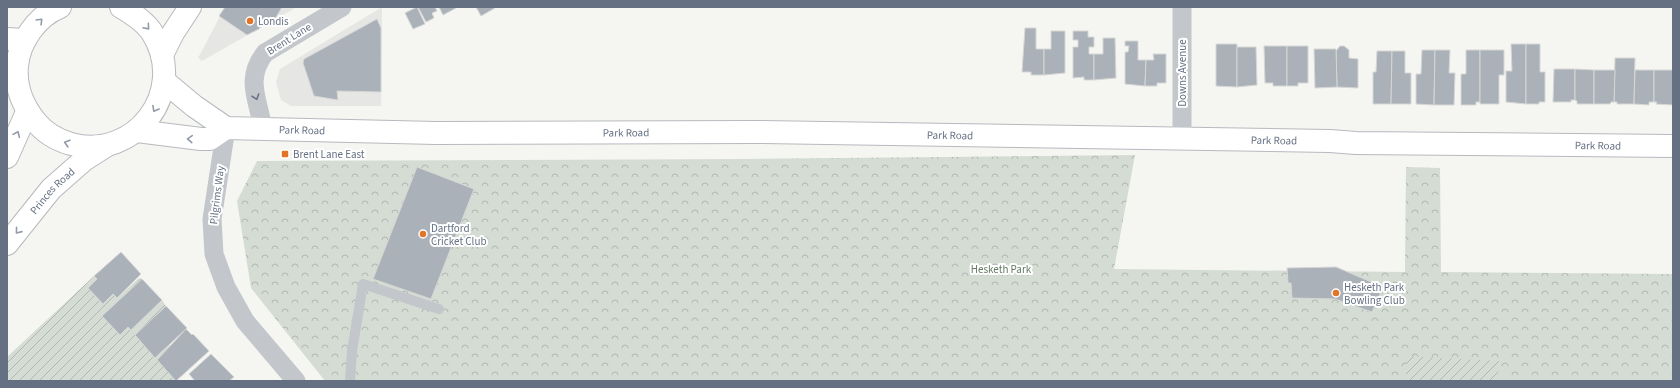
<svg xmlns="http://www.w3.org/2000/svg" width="1680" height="388" font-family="'Source Sans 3',sans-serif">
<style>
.built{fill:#e6e6e5}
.park{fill:url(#park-crowns)}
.garden{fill:url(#garden-furrows)}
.building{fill:#abb1b8;stroke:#d6d7d5}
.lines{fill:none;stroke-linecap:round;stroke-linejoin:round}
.secondary-casing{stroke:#b6b9be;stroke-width:24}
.primary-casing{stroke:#b6b9be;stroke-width:24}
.service{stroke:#c3c6ca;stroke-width:10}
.minor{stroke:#c3c6ca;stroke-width:19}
.secondary{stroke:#fff;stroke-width:22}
.primary{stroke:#fff;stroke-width:22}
.oneway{stroke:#939ba8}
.oneway2{stroke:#6a7487}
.poi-dot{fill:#e17426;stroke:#fff;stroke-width:1.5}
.labels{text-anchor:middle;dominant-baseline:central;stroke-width:4;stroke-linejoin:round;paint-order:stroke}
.poi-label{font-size:11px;fill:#657083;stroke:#fff;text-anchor:start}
.street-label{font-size:11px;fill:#657083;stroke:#fff}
.park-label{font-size:11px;fill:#647a63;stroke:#fff}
</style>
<defs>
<pattern id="park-crowns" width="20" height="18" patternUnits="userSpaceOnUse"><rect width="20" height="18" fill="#d5dcd3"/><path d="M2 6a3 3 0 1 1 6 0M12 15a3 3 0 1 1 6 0" fill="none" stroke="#b0b7b1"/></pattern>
<pattern id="garden-furrows" width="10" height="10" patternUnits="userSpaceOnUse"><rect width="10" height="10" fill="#d5dcd3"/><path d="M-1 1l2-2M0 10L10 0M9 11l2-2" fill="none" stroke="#b0b7b1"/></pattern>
</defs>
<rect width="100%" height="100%" fill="#f5f6f2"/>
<g class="built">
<polygon points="225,7 297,7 202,61 198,58"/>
<polygon points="382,7 381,106 291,106 281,100 276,82 280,69"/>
</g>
<polygon class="park" points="1135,155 1114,269 1405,272 1406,167 1440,168 1441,272 1673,274 1673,381 325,381 251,288 237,201 257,161 748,159"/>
<g class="garden">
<polygon points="94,276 97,279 88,288 103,304 113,294 117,298 139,278 142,279 103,316 120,335 128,327 131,329 162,300 166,306 135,335 155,358 170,345 171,347 157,360 176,381 7,381 7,357"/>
<polygon points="1406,356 1499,361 1498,381 1406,381"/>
</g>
<g class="building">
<polygon points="225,7 282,7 274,21 268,24 264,21 259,29 247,35 219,16"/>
<polygon points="417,7 425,24 413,29 405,13"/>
<polygon points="418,7 435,7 437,11 432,13 434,18 426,22"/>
<polygon points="439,7 458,7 443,15"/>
<polygon points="476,7 494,7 495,8 481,16"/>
<polygon points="377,19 381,28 381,92 337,91 338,100 314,96 303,63 304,59"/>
<polygon points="1025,28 1036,28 1036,49 1044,49 1044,75 1031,75 1031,72 1022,72"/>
<polygon points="1051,31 1065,31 1065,73 1044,75 1044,49 1051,49"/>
<polygon points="1073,31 1088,31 1088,37 1094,37 1094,47 1089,47 1089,54 1094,54 1094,80 1084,80 1084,77 1073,78 1073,47 1078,47 1078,40 1073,40"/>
<polygon points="1103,38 1115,38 1116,78 1094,80 1094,54 1103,54"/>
<polygon points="1125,41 1138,41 1138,60 1146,60 1145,86 1125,84 1125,52 1128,52 1129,46 1125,46"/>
<polygon points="1216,44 1237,44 1237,87 1216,86"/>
<polygon points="1511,44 1526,44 1526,104 1506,102 1506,71 1512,71"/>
<polygon points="1526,44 1540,44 1540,72 1545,72 1545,102 1539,102 1539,104 1526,104"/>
<polygon points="1264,46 1287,46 1287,86 1273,86 1273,83 1265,83"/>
<polygon points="1287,46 1308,46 1308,83 1298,83 1298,86 1287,86"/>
<polygon points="1340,46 1344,46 1349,50 1349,58 1358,59 1358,88 1337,87 1336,51"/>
<polygon points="1237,47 1256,47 1257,85 1237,87"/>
<polygon points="1314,49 1336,49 1337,87 1315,88"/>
<polygon points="1422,50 1435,50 1434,105 1416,104 1416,74 1421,74"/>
<polygon points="1435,50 1450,50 1449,73 1455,73 1454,105 1434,105"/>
<polygon points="1466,50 1480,50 1480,102 1476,102 1476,105 1461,105 1461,74 1466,74"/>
<polygon points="1480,50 1504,50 1504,75 1499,75 1499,104 1480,104"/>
<polygon points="1377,51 1392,51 1391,104 1373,104 1373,72 1376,72"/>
<polygon points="1392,51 1405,51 1405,73 1411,73 1411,104 1391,104"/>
<polygon points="1153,54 1166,54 1166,83 1157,83 1157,86 1145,86 1146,60 1154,60"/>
<polygon points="1615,58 1635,58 1634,104 1617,104 1617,102 1614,102"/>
<polygon points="1554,69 1575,69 1575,100 1571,100 1571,102 1553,102"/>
<polygon points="1575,69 1594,70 1594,104 1577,104 1577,101 1575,100"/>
<polygon points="1594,70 1615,70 1614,102 1611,102 1610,104 1594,104"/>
<polygon points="1635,70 1654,70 1654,102 1649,102 1649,105 1634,104"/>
<polygon points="1654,70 1673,70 1673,105 1656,104 1657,102 1654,102"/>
<polygon points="417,167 474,189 431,299 373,279"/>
<polygon points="121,252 141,274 117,298 113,294 103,304 88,288 97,279 94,276"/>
<polygon points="1336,267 1383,287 1372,312 1335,299 1292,298 1291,283 1288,283 1287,268"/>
<polygon points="142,279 162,300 131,330 128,327 120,335 102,316"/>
<polygon points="166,306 187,328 155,358 135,335"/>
<polygon points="186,329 192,335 193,334 209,351 176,381 157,360"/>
<polygon points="211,354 234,377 229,381 195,381 189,374"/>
</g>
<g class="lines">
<g class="secondary-casing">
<polyline id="secondary" points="7,39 25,40"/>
</g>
<g class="primary-casing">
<g id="primary">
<path d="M 60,7 C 37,16 19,42 17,66 C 15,87 23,106 36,122 C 45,133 57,140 71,144 C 135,161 188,92 153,34 C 146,22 133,14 121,7"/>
<polyline points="162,55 173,33 190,7"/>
<path id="s1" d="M 164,81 L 194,106 L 226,128 L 436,133 L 757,132 L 1330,141 L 1356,143 L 1673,146"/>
<polyline points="137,131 201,139 210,139 226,128"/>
<polyline points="7,157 27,112"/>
<path id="s2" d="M 7,244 L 51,189 L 84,160 L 106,146"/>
</g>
</g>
<polyline class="service" points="350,381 352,351 363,284 439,309"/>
<g class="minor">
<polyline points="1182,7 1182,139"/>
<polyline points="226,128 212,219 214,254 226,287 245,321 296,381"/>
<path d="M 263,130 C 259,100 244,80 265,53 L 342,7"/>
</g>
<use href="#secondary" class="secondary"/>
<use href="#primary" class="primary"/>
</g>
<defs><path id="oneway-chevron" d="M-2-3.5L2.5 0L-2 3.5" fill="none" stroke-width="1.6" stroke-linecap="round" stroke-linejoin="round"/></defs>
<g class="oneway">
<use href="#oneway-chevron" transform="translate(40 21) rotate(-45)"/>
<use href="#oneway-chevron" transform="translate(147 27) rotate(49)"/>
<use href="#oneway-chevron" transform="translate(155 109) rotate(119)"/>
<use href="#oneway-chevron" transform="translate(17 134) rotate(-66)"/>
<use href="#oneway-chevron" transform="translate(190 139) rotate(-176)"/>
<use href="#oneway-chevron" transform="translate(67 143) rotate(-164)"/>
<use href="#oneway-chevron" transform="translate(18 231) rotate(129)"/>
</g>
<use class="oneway2" href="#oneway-chevron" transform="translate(256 97) rotate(71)"/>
<g class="poi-dot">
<circle cx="250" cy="21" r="4"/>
<rect x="281" y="150" width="8" height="8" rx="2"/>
<circle cx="423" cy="234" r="4"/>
<circle cx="1336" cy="293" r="4"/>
</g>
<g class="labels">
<g class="poi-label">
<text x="258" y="21">Londis</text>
<text x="293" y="154">Brent Lane East</text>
<text x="431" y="228">Dartford<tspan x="431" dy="13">Cricket Club</tspan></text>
<text x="1344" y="287">Hesketh Park<tspan x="1344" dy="13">Bowling Club</tspan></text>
</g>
<g class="street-label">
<text transform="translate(289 39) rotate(-32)">Brent Lane</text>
<text transform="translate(1182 73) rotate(-90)">Downs Avenue</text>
<text stroke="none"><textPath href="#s1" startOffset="154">Park Road</textPath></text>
<text stroke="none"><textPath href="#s1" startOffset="478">Park Road</textPath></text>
<text stroke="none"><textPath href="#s1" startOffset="802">Park Road</textPath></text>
<text stroke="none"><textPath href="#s1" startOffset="1126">Park Road</textPath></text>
<text stroke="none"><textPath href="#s1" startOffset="1450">Park Road</textPath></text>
<text stroke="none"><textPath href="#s2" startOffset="70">Princes Road</textPath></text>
<text transform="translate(217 195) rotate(-83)">Pilgrims Way</text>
</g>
<g class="park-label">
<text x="1001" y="269">Hesketh Park</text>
</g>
</g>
<rect width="1680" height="388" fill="none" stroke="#657083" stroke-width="16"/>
</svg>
